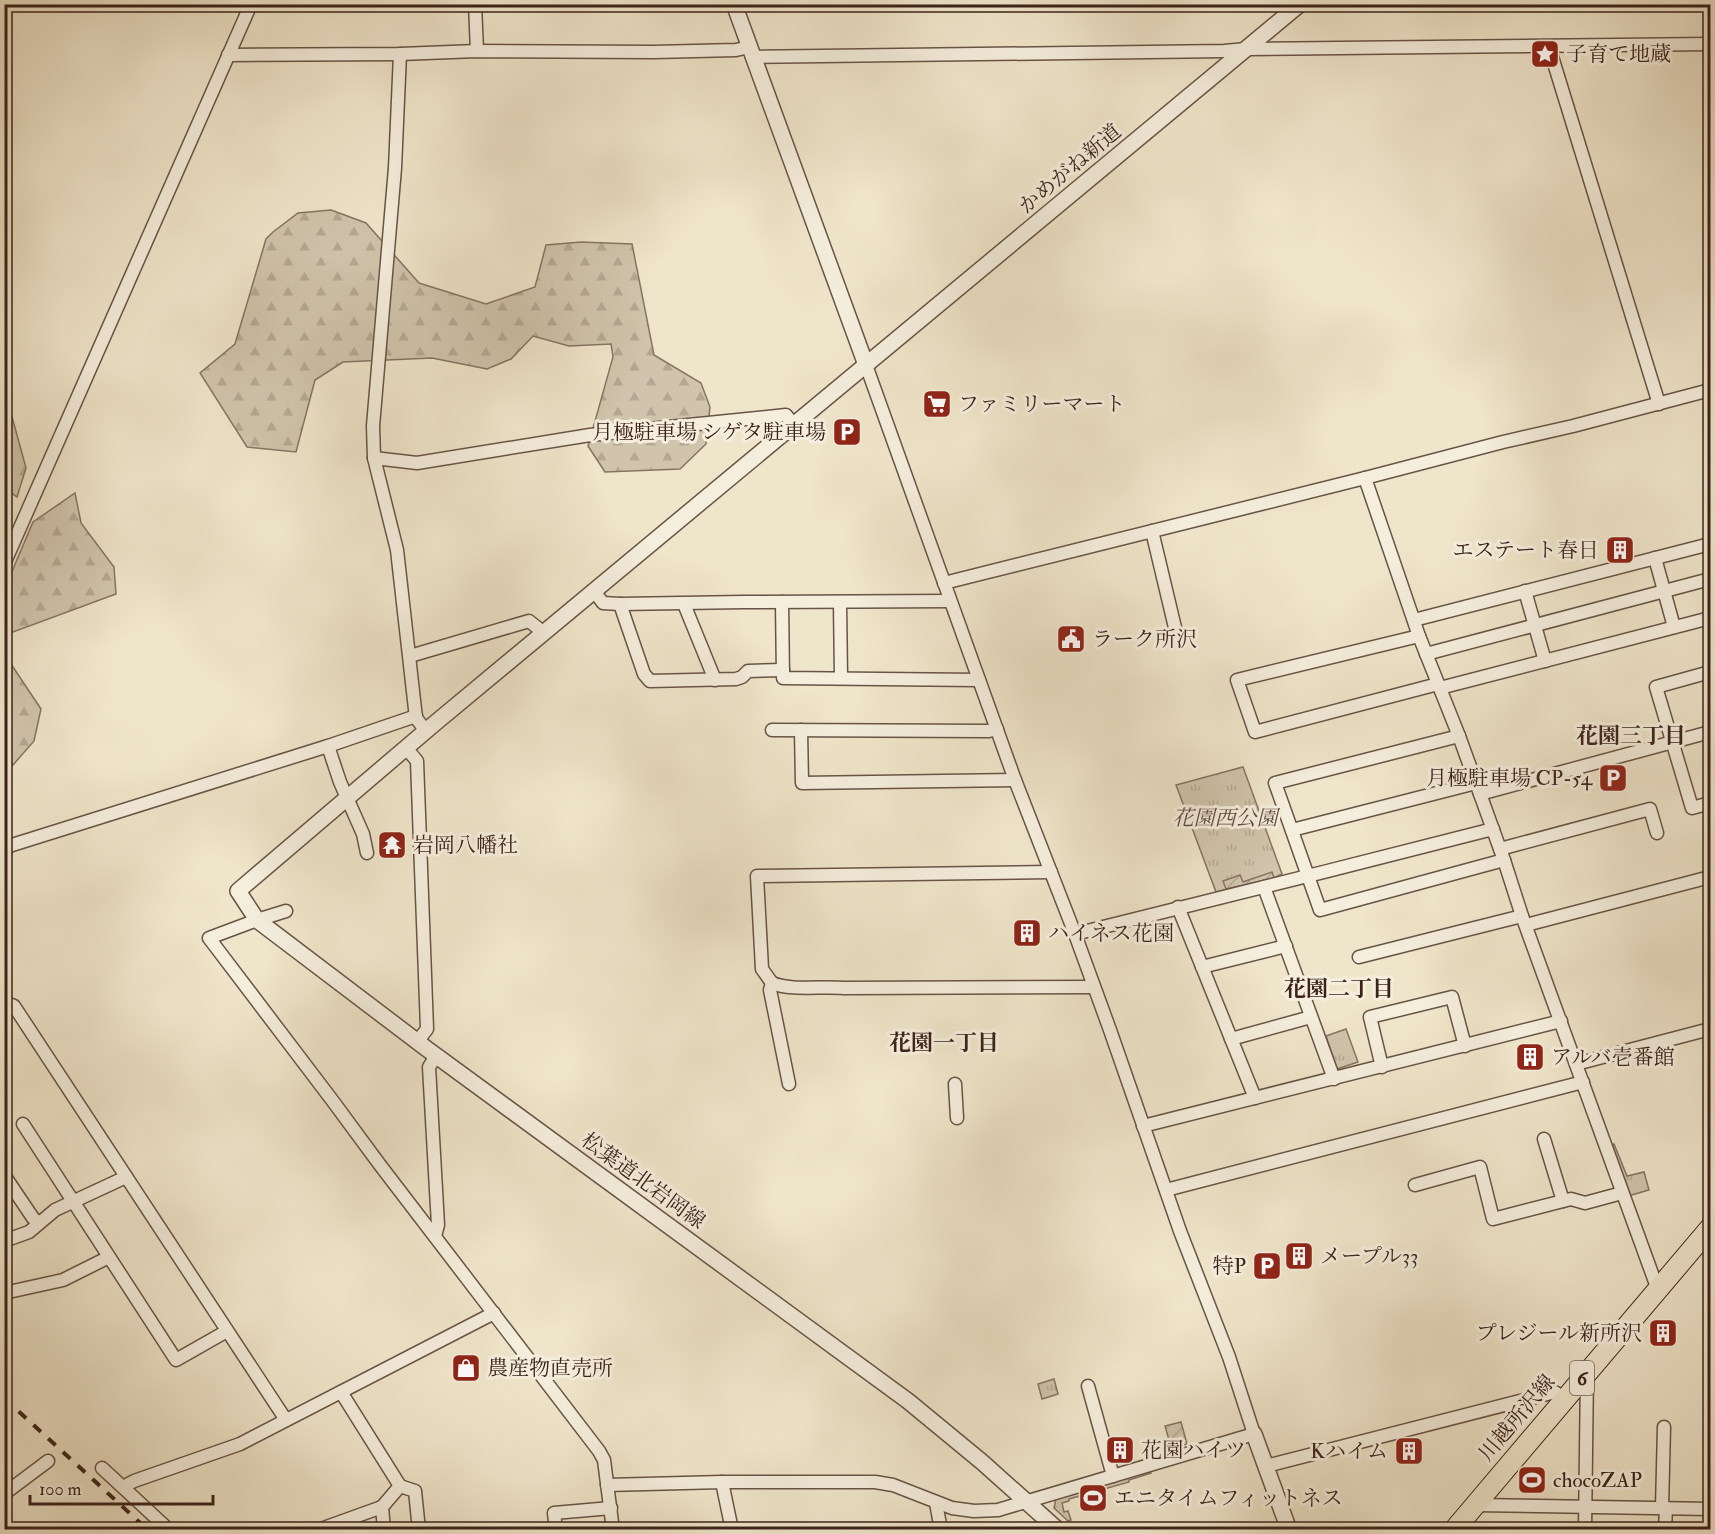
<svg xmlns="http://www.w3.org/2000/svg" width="1715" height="1534" font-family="'IM FELL Double Pica','Noto Serif JP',serif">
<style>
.grass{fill:url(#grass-tufts);stroke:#867463;stroke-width:1.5}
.forest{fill:url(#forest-firs);stroke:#867463;stroke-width:1.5}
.garden{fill:url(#garden-furrows);stroke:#867463;stroke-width:1.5}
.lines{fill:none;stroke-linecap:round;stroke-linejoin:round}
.minor-casing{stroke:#685446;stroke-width:15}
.tertiary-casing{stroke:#685446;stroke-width:18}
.primary-casing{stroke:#3b231a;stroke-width:22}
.minor{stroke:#f5eedd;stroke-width:12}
.tertiary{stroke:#f5eedd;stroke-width:15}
.primary{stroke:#efe5ca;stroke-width:20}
.rail{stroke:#3b231a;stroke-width:4;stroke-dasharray:10 10;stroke-linecap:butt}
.labels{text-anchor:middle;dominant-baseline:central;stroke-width:6;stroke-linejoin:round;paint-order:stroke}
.shield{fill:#f5eedd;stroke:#736054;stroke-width:1.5}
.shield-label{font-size:20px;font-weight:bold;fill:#3b231a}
.poi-label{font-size:21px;fill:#3b231a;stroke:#f5eedd;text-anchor:start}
.street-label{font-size:21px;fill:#3b231a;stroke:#f5eedd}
.park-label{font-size:21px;font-style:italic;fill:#604b3e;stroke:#f5eedd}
.neighbourhood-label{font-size:22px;font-weight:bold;fill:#3b231a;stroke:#f5eedd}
</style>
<defs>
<pattern id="grass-tufts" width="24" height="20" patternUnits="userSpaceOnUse" patternTransform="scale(1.5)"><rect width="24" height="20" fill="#d0c4ac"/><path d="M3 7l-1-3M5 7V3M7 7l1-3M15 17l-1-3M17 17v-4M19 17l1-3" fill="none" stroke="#b4a893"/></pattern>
<pattern id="forest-firs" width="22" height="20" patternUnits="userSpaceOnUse" patternTransform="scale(1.5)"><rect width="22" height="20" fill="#d0c4ac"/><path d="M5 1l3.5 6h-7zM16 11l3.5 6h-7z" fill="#b4a893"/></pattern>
<pattern id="garden-furrows" width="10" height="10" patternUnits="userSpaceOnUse" patternTransform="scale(1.5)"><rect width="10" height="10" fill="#d0c4ac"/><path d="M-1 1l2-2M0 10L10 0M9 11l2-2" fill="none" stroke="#b4a893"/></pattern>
</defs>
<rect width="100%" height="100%" fill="#efe5ca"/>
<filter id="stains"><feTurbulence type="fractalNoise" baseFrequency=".00333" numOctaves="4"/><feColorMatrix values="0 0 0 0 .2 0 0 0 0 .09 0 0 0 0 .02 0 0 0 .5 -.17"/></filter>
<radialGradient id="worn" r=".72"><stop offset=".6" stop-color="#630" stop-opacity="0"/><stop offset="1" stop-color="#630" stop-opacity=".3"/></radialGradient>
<g class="grass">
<polygon points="1243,767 1282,874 1274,878 1216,892 1176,785"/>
<polygon points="1346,1029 1358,1062 1337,1069 1326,1036"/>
<polygon points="1614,1144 1627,1176 1644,1172 1649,1190 1628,1196 1612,1148"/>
<polygon points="1054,1379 1058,1394 1042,1399 1038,1384"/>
<polygon points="1150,1471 1151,1473 1129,1480 1129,1482 1069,1499 1069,1501 1062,1503 1064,1512 1068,1511 1071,1520 1068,1521 1054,1508 1056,1498"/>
</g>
<g class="forest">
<polygon points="331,210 366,223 419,283 486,304 535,287 546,245 581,242 632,244 654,355 701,383 710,407 706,444 680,469 605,472 588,446 613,357 611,344 569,346 533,336 511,359 487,369 432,358 343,362 315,380 296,452 247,447 200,373 235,344 266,239 273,232 298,213"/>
<polygon points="5,391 26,468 17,497 5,488"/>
<polygon points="75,493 81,523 114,567 116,594 5,635 5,588 33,522"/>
<polygon points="5,655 41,709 34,741 13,765 5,767"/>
</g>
<g class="garden">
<polygon points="1272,872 1274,878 1226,889 1223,881 1240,875 1243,882"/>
<polygon points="1181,1422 1187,1444 1174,1448 1171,1447 1165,1426"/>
</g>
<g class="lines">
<g class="minor-casing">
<g id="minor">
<polyline points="475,4 477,51"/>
<polyline points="1549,47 1659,404"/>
<polyline points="400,54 395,168 373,426 374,458 397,550 416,718 426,731"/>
<polyline points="228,55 400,54 477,51 654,52 736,50 749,47"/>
<polyline points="752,57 1224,51 1247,49 1710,44"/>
<polyline points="374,458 417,463 590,435 786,415 794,425"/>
<polyline points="1365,478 1419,636 1459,736 1504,860 1522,916 1658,1290"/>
<polyline points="1152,531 1177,636"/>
<polyline points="1655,558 1674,627"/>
<polyline points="4,564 251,4"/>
<polyline points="944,583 1365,478 1503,442 1573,426 1710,390"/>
<polyline points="594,591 603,603 620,604 744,602 950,601"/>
<polyline points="1525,591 1545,661"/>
<polyline points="782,602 783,678 979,680"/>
<polyline points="840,603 841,678"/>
<polyline points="620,604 644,674 650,681 736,679 742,677 748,671 783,670"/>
<polyline points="684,604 715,680"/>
<polyline points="1414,620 1710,544"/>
<polyline points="1419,636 1237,680 1255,732 1438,684"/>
<polyline points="1426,654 1710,579"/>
<polyline points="410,656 529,621 544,633"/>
<polyline points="1710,672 1656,687 1692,808 1710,803"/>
<polyline points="1440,688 1710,618"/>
<polyline points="772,730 989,731 997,729"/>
<polyline points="801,730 802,783 1015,780"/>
<polyline points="1459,736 1275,783 1320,910 1504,860"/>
<polyline points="328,746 340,782 363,834 367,853"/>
<polyline points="406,748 417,761 427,1029 417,1042"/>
<polyline points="1480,794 1710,732"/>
<polyline points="1292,830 1476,783"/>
<polyline points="1500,849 1650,809 1657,833"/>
<polyline points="4,850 12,845 328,746 416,716"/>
<polyline points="1264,887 1334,1079"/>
<polyline points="1178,907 1255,1098"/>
<polyline points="286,911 257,920 209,938 332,1100 380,1165 599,1451 604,1460 613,1530"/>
<polyline points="1526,925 1710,877"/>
<path d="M 1075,934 C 1214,899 1354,865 1493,829"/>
<polyline points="1359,957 1522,916"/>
<polyline points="1202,967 1286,946"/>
<path d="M 772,983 C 791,991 822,986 844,988 L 1094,987"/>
<polyline points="4,1008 12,1005 14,1006 286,1420"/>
<polyline points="1231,1039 1311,1017"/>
<polyline points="1576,1064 1710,1029"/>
<polyline points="1382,1067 1370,1017 1452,997 1465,1046"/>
<polyline points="789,1084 770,990 772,983 762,969 757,876 1051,872"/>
<polyline points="955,1084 957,1118"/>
<polyline points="23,1124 176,1360 227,1331"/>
<polyline points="1143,1126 1561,1021"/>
<polyline points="4,1175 33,1218 39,1223"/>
<polyline points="1415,1185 1480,1167 1493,1219 1563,1201 1544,1139"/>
<polyline points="1166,1190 1583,1082"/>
<polyline points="1563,1201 1571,1199 1585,1203 1622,1193"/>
<polyline points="435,1236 438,1225 429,1067 436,1056"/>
<polyline points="4,1241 29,1232 55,1210 126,1177"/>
<polyline points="4,1293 63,1280 109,1257"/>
<polyline points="1088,1386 1113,1476"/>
<polyline points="341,1392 400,1486 382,1507 384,1530"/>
<polyline points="1266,1466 1555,1392 1564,1400"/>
<polyline points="102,1468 169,1530"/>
<polyline points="722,1482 875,1482 893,1485 952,1508 974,1511 998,1510 1254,1434 1229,1357 1180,1231 1110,1030 1075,934 1015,780 866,365"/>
<polyline points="607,1485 722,1482 732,1530"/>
<polyline points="400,1486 415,1491 419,1530"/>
<polyline points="123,1487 134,1481 240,1444 494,1313"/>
<polyline points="4,1494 48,1461"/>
<polyline points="936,1503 941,1530"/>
<polyline points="1475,1505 1710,1509"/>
<polyline points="1662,1508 1664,1427"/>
<polyline points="318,1530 382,1507"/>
<polyline points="556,1530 554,1513 611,1508"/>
<polyline points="1585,1530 1587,1372"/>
<polyline points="1665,1530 1666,1508"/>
</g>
</g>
<g class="tertiary-casing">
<g id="tertiary">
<polyline points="734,4 866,365"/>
<polyline points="1254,1434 1289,1530"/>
<polyline points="1058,1530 982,1462 908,1401 427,1049 257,920 238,891 434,724 1300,4"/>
</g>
</g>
<g class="primary-casing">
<polyline id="primary" points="1454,1530 1710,1228"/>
</g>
<use href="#minor" class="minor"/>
<use href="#tertiary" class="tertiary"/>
<use href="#primary" class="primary"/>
<polyline class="rail" points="4,1398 148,1530"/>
</g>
<defs>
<g id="sight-square" transform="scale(1.5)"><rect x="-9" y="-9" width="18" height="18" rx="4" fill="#8f2418" stroke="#f5eedd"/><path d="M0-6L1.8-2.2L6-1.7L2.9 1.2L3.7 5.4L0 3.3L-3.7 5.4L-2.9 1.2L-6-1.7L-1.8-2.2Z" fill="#fff"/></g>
<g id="supermarket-square" transform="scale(1.5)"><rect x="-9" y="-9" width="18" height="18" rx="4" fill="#8f2418" stroke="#f5eedd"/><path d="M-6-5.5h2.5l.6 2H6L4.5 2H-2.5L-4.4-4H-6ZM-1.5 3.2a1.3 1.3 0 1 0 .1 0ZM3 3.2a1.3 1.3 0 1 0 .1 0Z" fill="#fff"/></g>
<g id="parking-square" transform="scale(1.5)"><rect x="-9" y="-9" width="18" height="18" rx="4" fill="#8f2418" stroke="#f5eedd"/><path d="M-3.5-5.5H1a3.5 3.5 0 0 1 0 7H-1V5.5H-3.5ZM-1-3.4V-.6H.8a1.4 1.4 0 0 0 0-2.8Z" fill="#fff"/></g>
<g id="building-square" transform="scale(1.5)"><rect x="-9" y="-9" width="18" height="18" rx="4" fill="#8f2418" stroke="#f5eedd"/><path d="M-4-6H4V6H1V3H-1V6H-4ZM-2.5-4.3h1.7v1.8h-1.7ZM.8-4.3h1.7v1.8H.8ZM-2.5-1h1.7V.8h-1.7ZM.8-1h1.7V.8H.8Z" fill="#fff"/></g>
<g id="civic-square" transform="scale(1.5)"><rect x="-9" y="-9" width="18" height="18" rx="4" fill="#8f2418" stroke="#f5eedd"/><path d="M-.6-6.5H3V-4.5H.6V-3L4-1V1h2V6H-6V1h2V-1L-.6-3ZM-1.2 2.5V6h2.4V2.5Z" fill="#fff"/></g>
<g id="temple-square" transform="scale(1.5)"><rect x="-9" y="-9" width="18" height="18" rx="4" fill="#8f2418" stroke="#f5eedd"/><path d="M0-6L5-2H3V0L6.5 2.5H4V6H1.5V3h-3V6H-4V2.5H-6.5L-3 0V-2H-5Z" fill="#fff"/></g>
<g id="shop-square" transform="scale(1.5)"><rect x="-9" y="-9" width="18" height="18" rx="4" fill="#8f2418" stroke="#f5eedd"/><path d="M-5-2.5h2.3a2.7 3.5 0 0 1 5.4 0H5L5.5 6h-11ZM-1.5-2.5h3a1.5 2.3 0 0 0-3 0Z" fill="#fff"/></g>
<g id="stadium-square" transform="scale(1.5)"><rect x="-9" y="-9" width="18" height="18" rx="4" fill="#8f2418" stroke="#f5eedd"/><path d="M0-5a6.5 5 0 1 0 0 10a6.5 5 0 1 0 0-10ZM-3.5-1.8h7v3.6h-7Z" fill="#fff"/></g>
</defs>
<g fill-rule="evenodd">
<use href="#sight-square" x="1545" y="54"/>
<use href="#supermarket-square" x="937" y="404"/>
<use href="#parking-square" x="847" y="432"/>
<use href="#building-square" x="1620" y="550"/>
<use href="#civic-square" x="1071" y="639"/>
<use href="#parking-square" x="1613" y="778"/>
<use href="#temple-square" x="392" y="845"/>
<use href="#building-square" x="1027" y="933"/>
<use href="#building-square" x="1530" y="1057"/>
<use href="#building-square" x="1299" y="1256"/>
<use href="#parking-square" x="1267" y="1266"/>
<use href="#building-square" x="1663" y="1333"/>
<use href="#shop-square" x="466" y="1368"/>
<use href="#building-square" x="1120" y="1450"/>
<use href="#building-square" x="1409" y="1451"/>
<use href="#stadium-square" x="1532" y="1480"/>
<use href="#stadium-square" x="1093" y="1498"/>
</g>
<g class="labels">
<rect class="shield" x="1570" y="1361" width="24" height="34" rx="4.5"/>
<g class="shield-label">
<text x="1582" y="1378">6</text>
</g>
<g class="poi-label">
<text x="1566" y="54">子育て地蔵</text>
<text x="958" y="404">ファミリーマート</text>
<text x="826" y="432" text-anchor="end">月極駐車場 シゲタ駐車場</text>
<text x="1599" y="550" text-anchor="end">エステート春日</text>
<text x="1092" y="639">ラーク所沢</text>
<text x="1592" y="778" text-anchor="end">月極駐車場 CP-54</text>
<text x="413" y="845">岩岡八幡社</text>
<text x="1048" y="933">ハイネス花園</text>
<text x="1551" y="1057">アルバ壱番館</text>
<text x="1320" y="1256">メープル33</text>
<text x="1246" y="1266" text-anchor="end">特P</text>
<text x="1642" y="1333" text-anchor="end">プレジール新所沢</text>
<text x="487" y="1368">農産物直売所</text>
<text x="1141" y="1450">花園ハイツ</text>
<text x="1388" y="1451" text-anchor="end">Kハイム</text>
<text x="1553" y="1480">chocoZAP</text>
<text x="1114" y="1498">エニタイムフィットネス</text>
</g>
<g class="street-label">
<text transform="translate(1070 169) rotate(-40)">かめがね新道</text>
<text transform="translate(643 1181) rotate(36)">松葉道北岩岡線</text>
<text transform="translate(1517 1418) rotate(-50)">川越所沢線</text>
</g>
<g class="park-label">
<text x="1225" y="818">花園西公園</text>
</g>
<g class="neighbourhood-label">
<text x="1631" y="736">花園三丁目</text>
<text x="1339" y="989">花園二丁目</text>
<text x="944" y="1043">花園一丁目</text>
</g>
</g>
<rect width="1715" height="1534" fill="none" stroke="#efe5ca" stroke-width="24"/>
<rect x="6" y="6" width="1703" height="1522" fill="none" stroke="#3b231a" stroke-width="3"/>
<rect x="12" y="12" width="1691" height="1510" fill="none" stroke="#3b231a" stroke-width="1.5"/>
<path d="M30 1495v9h183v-9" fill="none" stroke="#3b231a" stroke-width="3"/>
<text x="39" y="1495" font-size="18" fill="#3b231a" stroke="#f5eedd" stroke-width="4.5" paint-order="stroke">100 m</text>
<rect width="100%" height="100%" filter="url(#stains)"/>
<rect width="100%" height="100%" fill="url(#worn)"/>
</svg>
